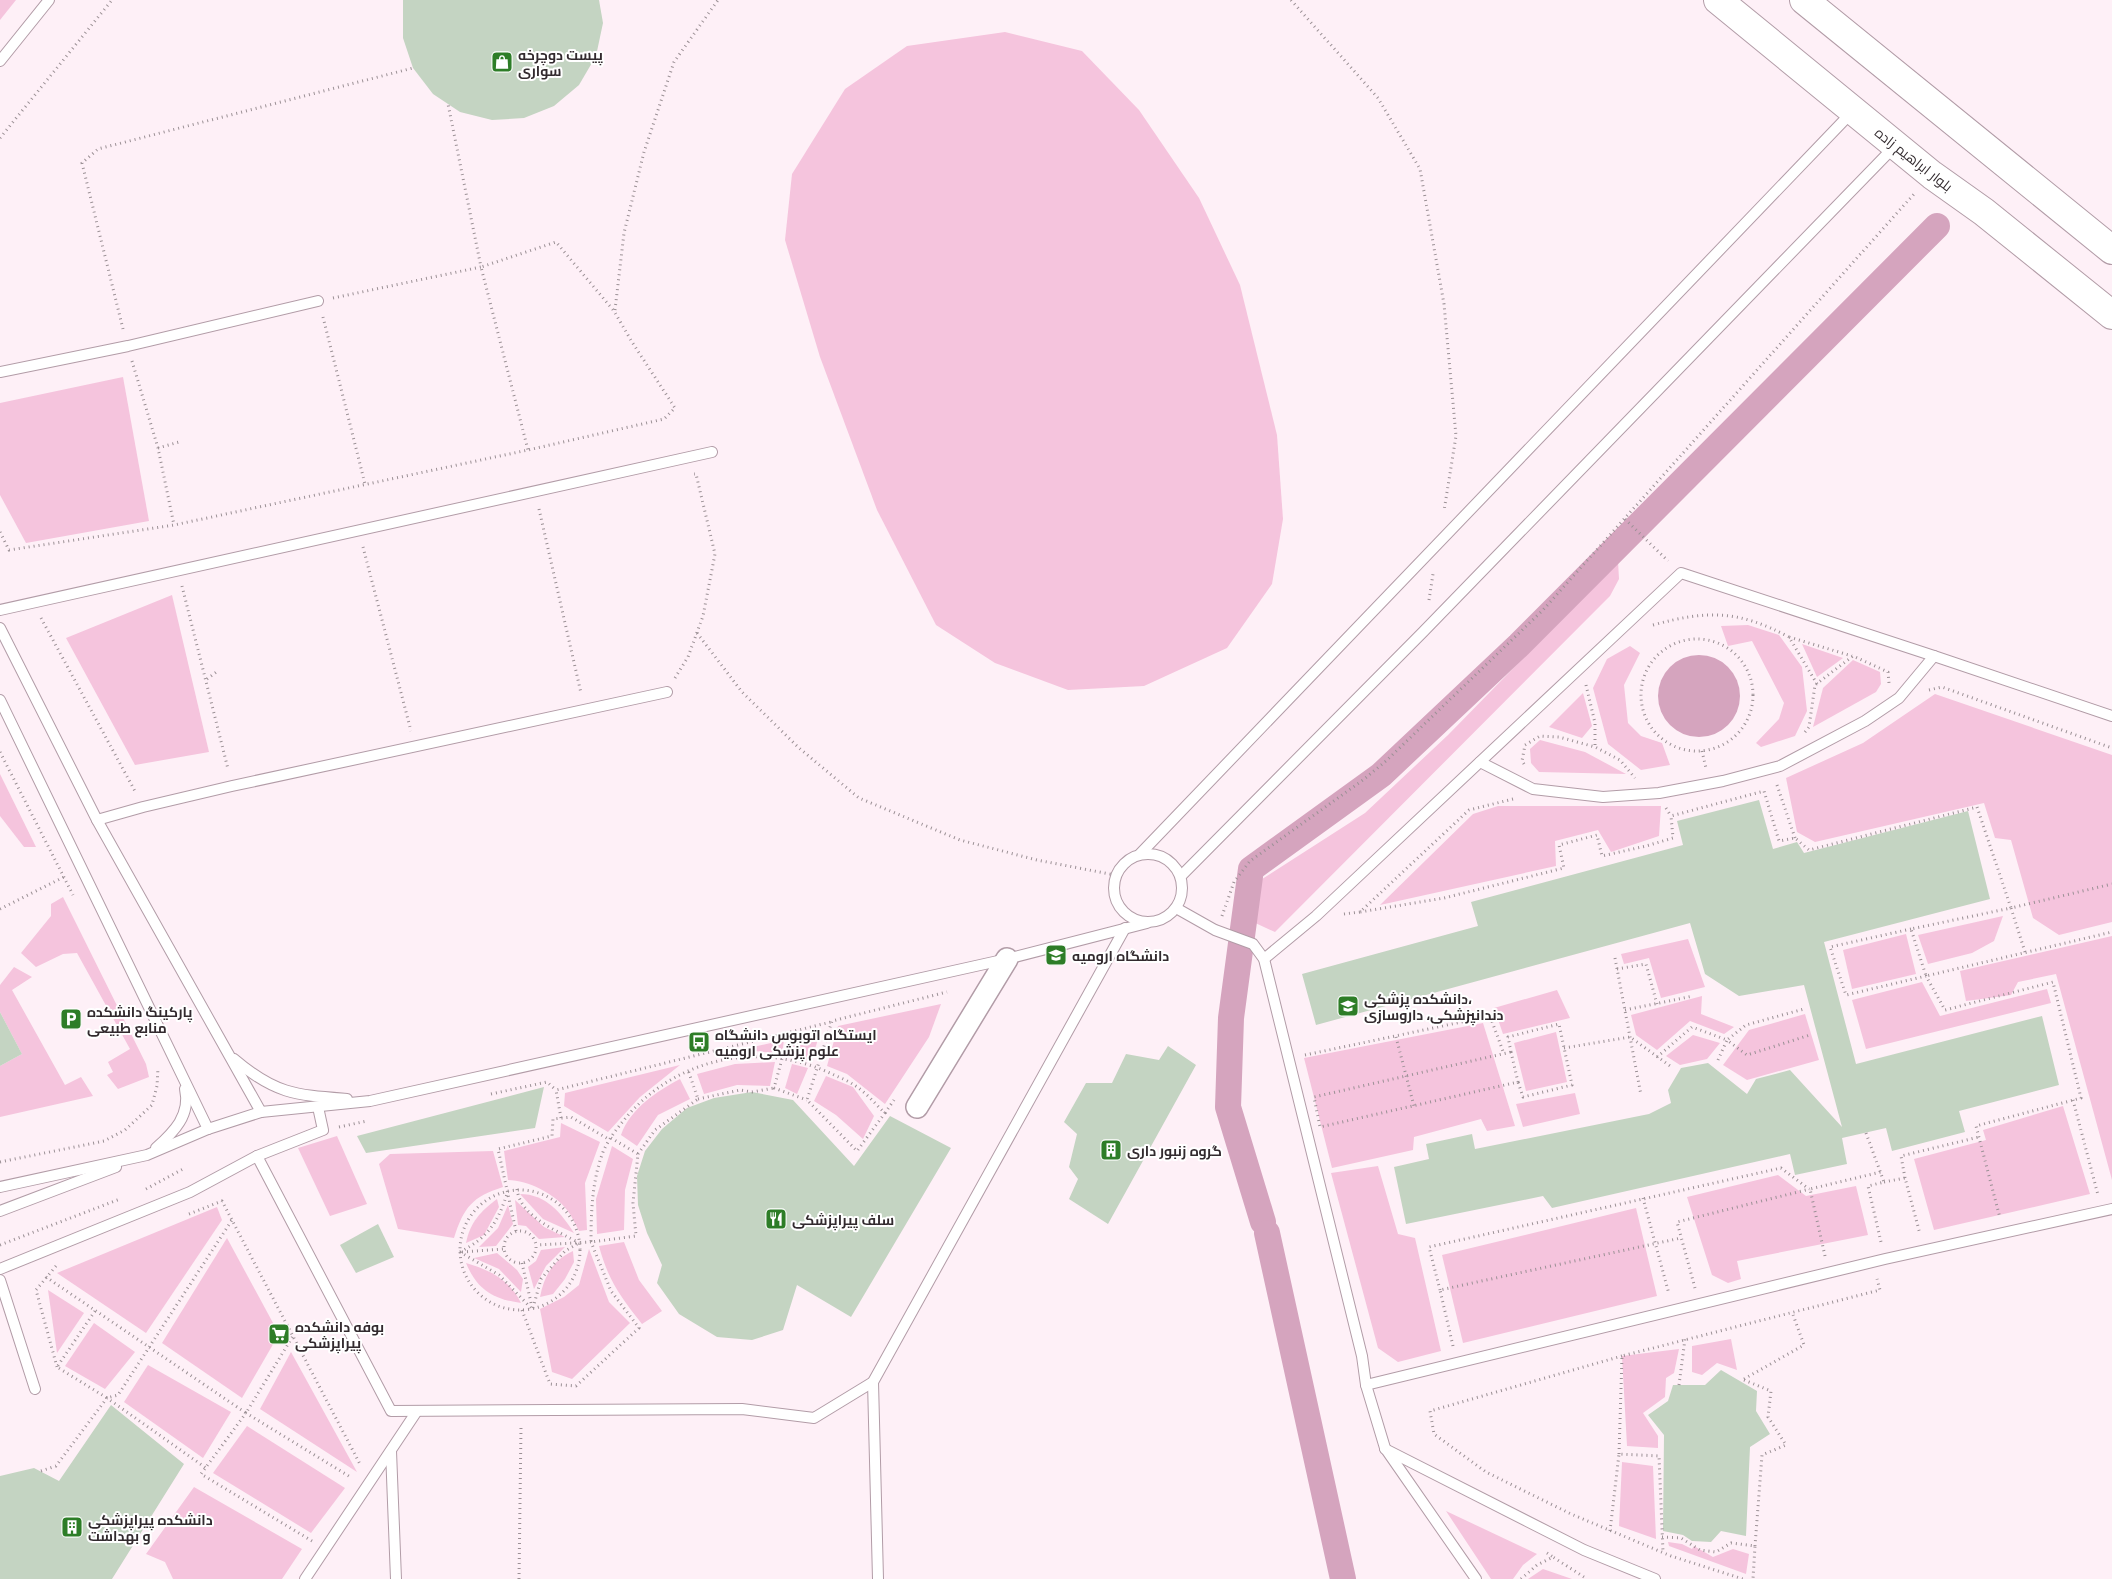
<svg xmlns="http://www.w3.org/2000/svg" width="2112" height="1579" font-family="Inter,Cairo,sans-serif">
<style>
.green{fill:#f5c4dd}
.water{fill:#d5a4be}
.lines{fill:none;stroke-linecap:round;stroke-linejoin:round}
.canal{stroke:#d5a4be;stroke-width:26}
.building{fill:#c4d4c2}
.lane-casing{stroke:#b29ca7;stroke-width:12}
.street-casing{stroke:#b29ca7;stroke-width:24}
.highway-casing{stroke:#b29ca7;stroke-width:30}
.path{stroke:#9b9095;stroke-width:3;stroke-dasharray:1 4;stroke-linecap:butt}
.lane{stroke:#fff;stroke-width:10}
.street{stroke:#fff;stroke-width:21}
.highway{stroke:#fff;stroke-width:28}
.labels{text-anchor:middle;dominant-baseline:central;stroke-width:4;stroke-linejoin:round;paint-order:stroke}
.poi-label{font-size:14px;font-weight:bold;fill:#322a2e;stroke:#fff;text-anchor:start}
.street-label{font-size:14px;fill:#322a2e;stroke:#fff}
</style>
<rect width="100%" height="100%" fill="#fef0f7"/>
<g class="green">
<polygon points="0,0 16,0 0,20"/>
<polygon points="1005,32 1082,51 1139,110 1199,198 1240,285 1277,435 1283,519 1272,584 1227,648 1144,686 1068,690 995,663 936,625 877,510 820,357 785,240 792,174 845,89 907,46"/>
<polygon points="123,377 149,521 26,543 0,495 0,403"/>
<polygon points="1618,561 1619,579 1610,596 1275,932 1251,921 1246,901 1259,881 1365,813 1448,735"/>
<polygon points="172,595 209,752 135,765 66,638"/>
<polygon points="1748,625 1779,635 1802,667 1807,711 1795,736 1761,747 1756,743 1779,719 1784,703 1752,641 1728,646 1721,626"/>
<polygon points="1802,644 1843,658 1817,677"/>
<polygon points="1630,646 1640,653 1624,685 1628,723 1641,736 1662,743 1670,765 1641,770 1608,744 1593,688 1607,659"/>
<polygon points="1853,660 1880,672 1881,684 1876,692 1813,727 1823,688"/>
<polygon points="1583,693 1592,726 1582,738 1549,727"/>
<polygon points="1935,694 2112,755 2112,922 2059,935 2033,918 2011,840 1995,838 1984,803 1815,842 1797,832 1786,778 1863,743"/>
<polygon points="1540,740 1585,752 1626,774 1539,772 1531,763 1530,749"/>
<polygon points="0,774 36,847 24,847 0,816"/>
<polygon points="1498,806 1661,806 1659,836 1611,852 1598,830 1555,841 1556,866 1380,905 1473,814"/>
<polygon points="63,897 146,1064 149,1077 118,1089 107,1075 113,1072 108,1062 130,1049 77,953 63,954 36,967 21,953 51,916 51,904"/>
<polygon points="2003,916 1994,941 1972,953 1928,964 1918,935"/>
<polygon points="1906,934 1916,974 1852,989 1843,950"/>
<polygon points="2112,936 2112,1180 2056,974 2018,982 2011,995 1966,1001 1960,971"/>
<polygon points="1688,939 1705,987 1661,998 1649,958 1624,964 1621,954"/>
<polygon points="14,967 32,977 12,990 65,1085 81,1077 93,1096 0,1117 0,1066 22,1054 0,1012 0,985"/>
<polygon points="1922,982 1940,1016 2047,989 2051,1003 1866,1049 1852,1000"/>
<polygon points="1557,990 1570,1018 1503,1034 1494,1008"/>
<polygon points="1702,996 1701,1014 1734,1027 1724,1034 1690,1021 1657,1050 1636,1035 1631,1015"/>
<polygon points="941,1004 929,1037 885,1104 847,1074 827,1066 838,1026"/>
<polygon points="1805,1014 1819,1060 1747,1080 1723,1065 1749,1030"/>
<polygon points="1483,1023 1515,1126 1487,1131 1481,1119 1414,1137 1413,1150 1332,1168 1304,1058"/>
<polygon points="1556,1032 1567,1082 1526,1091 1514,1043"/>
<polygon points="820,1033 811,1062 789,1053 790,1040"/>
<polygon points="1693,1035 1720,1043 1707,1059 1680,1065 1666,1056"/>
<polygon points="784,1040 782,1054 755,1051 735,1051"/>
<polygon points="775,1062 770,1086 737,1085 704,1094 697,1074 735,1064"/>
<polygon points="792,1064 808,1068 797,1094 785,1088"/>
<polygon points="680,1065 640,1097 608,1132 564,1106 565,1093"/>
<polygon points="826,1076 853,1087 874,1116 863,1139 836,1115 814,1101"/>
<path d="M 680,1079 L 690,1099 L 658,1115 L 637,1146 L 621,1135 C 630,1109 657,1091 680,1079 Z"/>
<polygon points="1575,1093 1580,1114 1523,1127 1516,1104"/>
<polygon points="2063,1106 2090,1194 1934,1230 1914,1159 1986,1140 1983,1130"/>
<path d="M 561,1123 L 600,1142 L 585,1183 L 587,1230 L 579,1231 C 575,1224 572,1216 567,1210 C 555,1194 528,1180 508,1180 L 504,1151 L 560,1137 Z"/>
<polygon points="337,1136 367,1204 330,1216 298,1148"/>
<polygon points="612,1146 633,1159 625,1190 624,1230 597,1234 596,1199"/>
<path d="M 493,1151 L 503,1187 C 472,1197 464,1207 454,1238 L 398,1229 L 379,1164 L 390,1154 Z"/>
<polygon points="1378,1166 1398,1234 1415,1238 1441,1351 1398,1362 1378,1348 1331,1173"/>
<polygon points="1778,1175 1806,1196 1856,1186 1868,1235 1737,1261 1741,1279 1728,1283 1712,1275 1687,1197"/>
<path d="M 520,1194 C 546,1194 561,1213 574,1233 L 543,1219 Z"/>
<path d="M 497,1199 L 499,1207 L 484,1235 L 466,1243 C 470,1222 481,1211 497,1199 Z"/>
<polygon points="515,1200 544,1227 565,1237 539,1239 526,1226 518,1225"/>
<polygon points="508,1205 513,1224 496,1246 479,1247 498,1228"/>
<polygon points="217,1207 222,1220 146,1333 57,1273"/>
<polygon points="1636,1208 1657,1296 1463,1343 1442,1255"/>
<polygon points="227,1238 279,1334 242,1398 162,1343"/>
<path d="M 624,1242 L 639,1280 L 662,1311 L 642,1324 C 620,1296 608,1280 599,1246 Z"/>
<polygon points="565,1247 546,1266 534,1289 528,1267 536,1261 541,1250"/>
<polygon points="589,1249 609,1302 630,1323 572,1379 552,1372 540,1309 564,1297 579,1285"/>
<path d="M 573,1251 L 574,1262 L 565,1279 L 553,1294 L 540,1297 C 544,1276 553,1260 573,1251 Z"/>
<polygon points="497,1253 517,1270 523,1279 521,1292 499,1269 474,1258"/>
<path d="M 466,1263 C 490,1270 510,1280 521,1303 C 492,1299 477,1289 466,1263 Z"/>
<polygon points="48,1290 84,1313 57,1353"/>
<polygon points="94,1323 135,1352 105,1389 65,1366"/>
<polygon points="1731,1339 1737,1370 1717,1363 1702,1375 1692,1372 1692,1346"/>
<polygon points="1679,1349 1674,1373 1666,1378 1665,1397 1643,1413 1658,1436 1658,1448 1627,1446 1622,1356"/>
<polygon points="291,1352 357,1472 260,1409"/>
<polygon points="148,1365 231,1412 203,1458 124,1402"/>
<polygon points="247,1426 345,1488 311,1533 213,1473"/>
<polygon points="1622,1462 1653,1466 1656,1539 1619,1526"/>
<polygon points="194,1487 302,1549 282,1579 173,1579 165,1562 146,1554"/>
<polygon points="1446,1511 1537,1554 1523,1565 1513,1579 1491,1579"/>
<polygon points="1668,1542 1682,1544 1692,1549 1694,1546 1713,1557 1733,1549 1749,1554 1746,1574 1669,1546"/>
<polygon points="1543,1569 1572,1579 1528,1579"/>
</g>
<circle class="water" cx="1699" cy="696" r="41"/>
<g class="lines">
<g class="canal">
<polyline points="1263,1222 1228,1107 1231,1018 1251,869 1381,775 1519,645 1937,226"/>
<polyline points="1267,1233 1343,1579"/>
</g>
</g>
<g class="building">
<polygon points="403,0 599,0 603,23 596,56 579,85 554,106 524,118 492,120 460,112 433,94 413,68 403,38"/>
<polygon points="1759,800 1773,849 1797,842 1804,853 1968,811 1990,899 1824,942 1856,1064 2042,1016 2059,1085 1959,1111 1965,1132 1892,1151 1886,1128 1842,1138 1847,1164 1795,1175 1790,1154 1552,1208 1543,1196 1406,1224 1394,1167 1429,1159 1426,1144 1472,1134 1475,1149 1649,1114 1671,1103 1668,1090 1681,1068 1708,1063 1747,1094 1756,1079 1790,1070 1842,1127 1804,985 1739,996 1705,974 1690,923 1316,1025 1302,974 1478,926 1471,902 1683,845 1677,821"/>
<polygon points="0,1012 22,1054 0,1066"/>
<polygon points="1168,1046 1196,1065 1108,1224 1069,1199 1078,1179 1069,1167 1077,1134 1064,1122 1086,1083 1112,1083 1126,1054 1159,1060"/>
<polygon points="544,1087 535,1128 366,1153 357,1136"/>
<polygon points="752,1092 793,1100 854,1166 890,1116 951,1148 851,1317 797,1285 783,1330 752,1340 717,1337 679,1314 657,1283 662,1265 647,1233 638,1205 637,1176 645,1151 662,1129 687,1108 714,1098"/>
<polygon points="378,1224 394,1257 356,1273 340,1245"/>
<polygon points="1721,1370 1757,1391 1756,1411 1770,1434 1750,1447 1746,1536 1721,1531 1711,1542 1692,1541 1683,1535 1663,1531 1664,1435 1648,1415 1668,1401 1673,1385 1705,1385"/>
<polygon points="111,1405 184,1464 112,1579 0,1579 0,1476 34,1468 59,1481"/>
</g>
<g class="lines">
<g class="lane-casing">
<g id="lane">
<polyline points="0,61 49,0"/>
<polyline points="0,372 128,346 318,301"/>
<polyline points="0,610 712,452"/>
<polyline points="0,628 97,820 261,1112"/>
<polyline points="0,700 208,1129"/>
<polyline points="1480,762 1533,789 1603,797 1659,793 1723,781 1780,766 1865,721 1899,698 1934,656"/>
<polyline points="97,820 143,807 232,786 667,692"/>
<circle cx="1148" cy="888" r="34"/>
<polyline points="1140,854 1853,111"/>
<polyline points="1181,876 1423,632 1895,146"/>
<polyline points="1176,908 1215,930 1253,944 1264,959 1362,1356 1366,1385 1385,1448 1476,1579"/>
<polyline points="1264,959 1316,916 1681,573 1934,656 2112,716"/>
<path d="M 234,1059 C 275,1094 295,1095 347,1099"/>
<path d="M 156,1148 C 174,1132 191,1115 185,1089"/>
<polyline points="257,1156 391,1411 742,1409 814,1418 873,1382 1125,928"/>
<polyline points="0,1187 147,1155 208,1129 261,1112 370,1101 1007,959 1147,923"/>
<polyline points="0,1211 116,1167"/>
<polyline points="0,1269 190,1192 257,1156 323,1130 318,1107"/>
<polyline points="0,1280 35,1389"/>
<polyline points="873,1382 878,1579"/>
<polyline points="1366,1385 1885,1259 2112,1209"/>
<polyline points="1385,1449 1584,1550 1655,1579"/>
<polyline points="391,1451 396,1579"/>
<polyline points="305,1579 417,1411"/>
</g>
</g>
<g class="street-casing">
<polyline id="street" points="917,1107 1007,959"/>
</g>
<g class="highway-casing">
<g id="highway">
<polyline points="1718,0 1932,175 1984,212 2112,315"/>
<polyline points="1804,0 2112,250"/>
</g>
</g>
<g class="path">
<polyline points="1291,0 1378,98 1420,169 1444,304 1456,436 1444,511"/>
<polyline points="0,138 112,0"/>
<polyline points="333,298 481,267 448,104"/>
<polyline points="615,310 624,233 644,152 674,62 718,0"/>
<polyline points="323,317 365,484"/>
<polyline points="123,329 82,163 98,149 413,68"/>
<polyline points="132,361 158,448 174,525"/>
<polyline points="158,448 179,442"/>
<polyline points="539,509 581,693"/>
<polyline points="1625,519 1668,561"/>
<polyline points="0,532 9,550 174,525 528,450 664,419 675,408 632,342 614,311 556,242 481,267 528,450"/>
<polyline points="363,547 411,731"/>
<polyline points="182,586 228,769"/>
<polyline points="1429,600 1433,574"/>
<polyline points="41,618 136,793"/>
<path d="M 1653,625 C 1708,610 1738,610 1789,637"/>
<polyline points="697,633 742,692 799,748 859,798 960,840 1037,860 1115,875"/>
<circle cx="1697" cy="695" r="56"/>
<polyline points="675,678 688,657 703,616 715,554 696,474 694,474"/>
<polyline points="207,679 219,670"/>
<polyline points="1817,684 1789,637 1852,656"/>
<polyline points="1586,685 1595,723 1595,747"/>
<polyline points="1929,690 1942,687 2112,748"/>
<polyline points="1805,732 1809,727 1815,685 1853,656 1888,672 1889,683"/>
<polyline points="1702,751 1706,768"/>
<polyline points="0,752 73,895"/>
<polyline points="1524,764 1522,761 1525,745 1540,736 1559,737 1595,747 1620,760 1635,778"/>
<polyline points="1777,785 1795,838"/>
<polyline points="1513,799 1469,810 1360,912 1444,898 1564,868 1559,845 1597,835 1602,856 1646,846 1673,838 1671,816 1764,791 1779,841 1795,838 1809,850 1977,807 2011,908 2112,884"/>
<polyline points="1666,808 1671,816"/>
<polyline points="0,909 64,877"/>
<polyline points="1344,914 1360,912"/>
<polyline points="1222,916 1234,882 1250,861 1363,780 1386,761 1543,610 1914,194"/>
<polyline points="1911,929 1830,947 1846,995 1926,976 1945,1010 2053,982 2081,1098 1976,1126 2000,1218"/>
<polyline points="2025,952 2011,908 1911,929 1926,976 2112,932"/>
<polyline points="1615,958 1641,1095"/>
<polyline points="1617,969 1646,964 1657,1004"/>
<polyline points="1625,1010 1693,996"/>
<polyline points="1396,1037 1414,1106"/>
<polyline points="1564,1048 1630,1037 1673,1068"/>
<polygon points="1511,1052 1518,1082 1320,1127 1314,1097"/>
<polyline points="1511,1052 1508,1037 1559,1024 1572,1085 1523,1097 1518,1082"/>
<polyline points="1305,1055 1490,1016 1504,1054"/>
<polyline points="1657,1057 1692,1027 1727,1040 1746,1025 1804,1009"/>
<polyline points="782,1059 774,1088 807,1100"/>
<polyline points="1718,1060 1727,1040 1747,1055 1810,1035"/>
<polyline points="491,1094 547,1082 556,1090"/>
<polyline points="698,1099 740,1090 752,1092 774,1088"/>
<polyline points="2073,1100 2098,1195"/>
<polyline points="885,1113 894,1100"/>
<polyline points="561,1118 556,1090 831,1022"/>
<polyline points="339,1127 367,1121"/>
<polyline points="1866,1133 1884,1182 1868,1186 1881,1242"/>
<path d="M 611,1138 L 638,1154 L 633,1203 L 636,1236 L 591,1242 C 591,1212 592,1181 603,1152 C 609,1138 619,1126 629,1114 C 680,1057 760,1041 830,1073 C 838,1077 847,1080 854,1085 C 866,1092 875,1104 885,1113 L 857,1151 L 807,1100 L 832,1021 L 947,992"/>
<polyline points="638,1154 655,1130 698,1099 688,1070"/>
<polyline points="0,1162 104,1141 125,1130 152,1105 157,1086 158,1068"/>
<polyline points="1905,1178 1901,1156 1979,1137"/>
<polyline points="1884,1182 1905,1178 1920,1234"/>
<polyline points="146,1189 185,1168"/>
<path d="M 517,1189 C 520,1217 558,1231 579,1243"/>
<circle cx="520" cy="1250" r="60"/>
<polyline points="1643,1198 1669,1294"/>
<polyline points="189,1214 222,1201 361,1466"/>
<circle cx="520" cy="1247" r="16"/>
<polyline points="516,1231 498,1149 552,1136 553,1119 571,1117 610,1140"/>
<polyline points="0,1245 120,1199"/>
<polyline points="460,1252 499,1275 532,1309"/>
<path d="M 460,1252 C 489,1237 498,1222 508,1191"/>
<polyline points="462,1252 503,1249"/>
<polyline points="1825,1256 1810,1189 1881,1172"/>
<polyline points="522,1263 532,1307"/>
<polyline points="56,1266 36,1290 57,1367"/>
<polyline points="46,1277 246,1413 293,1336"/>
<polyline points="1695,1288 1677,1222 1810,1189"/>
<polyline points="1440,1290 1429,1247 1781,1168 1809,1189"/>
<polyline points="533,1308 541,1279 565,1251 579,1243"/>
<polyline points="522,1310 550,1384 576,1386 639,1328 611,1291 591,1242 537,1245"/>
<polyline points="95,1311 57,1367 107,1398 118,1395 232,1220"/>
<polyline points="1453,1346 1440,1290 1681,1238"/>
<polyline points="1622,1356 1430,1411 1434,1434 1486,1472 1571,1514 1671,1556 1743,1579"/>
<polyline points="1744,1379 1804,1345 1792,1312"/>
<polyline points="1744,1380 1771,1391 1768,1417 1786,1445 1762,1455 1755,1546"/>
<polyline points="1679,1385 1685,1339"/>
<polyline points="1619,1454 1622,1356 1880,1290 1877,1279"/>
<polyline points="41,1471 56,1466 107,1398 206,1468"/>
<polyline points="1610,1531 1619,1454 1659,1456 1663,1552"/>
<polyline points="1662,1537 1681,1538 1700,1550 1716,1552 1731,1543 1755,1546 1753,1579"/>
<polyline points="312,1541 201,1474 246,1413 352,1478"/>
<polyline points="1547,1553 1553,1557"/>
<polyline points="519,1579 521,1426"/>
<polyline points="1521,1579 1537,1565 1553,1557 1587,1579"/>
</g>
<use href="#lane" class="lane"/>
<use href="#street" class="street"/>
<use href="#highway" class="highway"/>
</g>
<defs>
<g id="shop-square" transform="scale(1.125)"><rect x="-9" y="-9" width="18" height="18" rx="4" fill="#2d7d27" stroke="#fff"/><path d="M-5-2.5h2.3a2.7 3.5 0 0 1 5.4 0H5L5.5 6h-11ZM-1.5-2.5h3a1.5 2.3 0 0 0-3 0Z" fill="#fff"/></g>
<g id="university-square" transform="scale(1.125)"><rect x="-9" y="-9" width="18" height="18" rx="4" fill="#2d7d27" stroke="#fff"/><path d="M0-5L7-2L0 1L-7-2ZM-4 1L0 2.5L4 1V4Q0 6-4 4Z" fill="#fff"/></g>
<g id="parking-square" transform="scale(1.125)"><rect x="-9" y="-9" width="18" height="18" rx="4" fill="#2d7d27" stroke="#fff"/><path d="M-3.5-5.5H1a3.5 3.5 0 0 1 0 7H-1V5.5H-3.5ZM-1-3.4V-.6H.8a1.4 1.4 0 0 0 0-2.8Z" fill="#fff"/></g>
<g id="bus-square" transform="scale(1.125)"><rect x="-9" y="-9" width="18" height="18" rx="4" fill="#2d7d27" stroke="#fff"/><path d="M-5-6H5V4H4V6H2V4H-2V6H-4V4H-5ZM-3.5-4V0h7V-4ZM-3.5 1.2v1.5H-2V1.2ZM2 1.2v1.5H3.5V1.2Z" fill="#fff"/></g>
<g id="building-square" transform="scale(1.125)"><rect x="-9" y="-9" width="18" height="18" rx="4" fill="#2d7d27" stroke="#fff"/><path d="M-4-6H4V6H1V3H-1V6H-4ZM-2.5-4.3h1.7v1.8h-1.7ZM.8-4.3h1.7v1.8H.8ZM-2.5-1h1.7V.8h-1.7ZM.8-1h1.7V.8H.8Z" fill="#fff"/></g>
<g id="restaurant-square" transform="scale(1.125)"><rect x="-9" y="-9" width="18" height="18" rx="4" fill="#2d7d27" stroke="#fff"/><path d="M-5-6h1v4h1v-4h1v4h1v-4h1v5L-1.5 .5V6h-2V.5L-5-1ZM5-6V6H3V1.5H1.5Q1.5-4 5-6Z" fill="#fff"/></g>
<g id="supermarket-square" transform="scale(1.125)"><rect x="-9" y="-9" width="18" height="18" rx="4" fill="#2d7d27" stroke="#fff"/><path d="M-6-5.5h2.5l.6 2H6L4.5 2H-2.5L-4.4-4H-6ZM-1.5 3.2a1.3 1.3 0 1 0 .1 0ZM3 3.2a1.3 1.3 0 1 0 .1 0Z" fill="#fff"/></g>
</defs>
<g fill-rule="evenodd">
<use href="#shop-square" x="502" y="62"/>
<use href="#university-square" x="1056" y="955"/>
<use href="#university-square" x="1348" y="1006"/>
<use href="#parking-square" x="71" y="1019"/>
<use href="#bus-square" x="699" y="1042"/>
<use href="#building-square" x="1111" y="1150"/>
<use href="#restaurant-square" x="776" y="1219"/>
<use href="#supermarket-square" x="279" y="1334"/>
<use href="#building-square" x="72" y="1527"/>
</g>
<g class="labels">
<g class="poi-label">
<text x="518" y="54">پیست دوچرخه<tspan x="518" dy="16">سواری</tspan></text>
<text x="1072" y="955">دانشگاه ارومیه</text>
<text x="1364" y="998">دانشکده پزشکی،<tspan x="1364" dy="16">دندانپزشکی، داروسازی</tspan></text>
<text x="87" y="1011">پارکینگ دانشکده<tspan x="87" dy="16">منابع طبیعی</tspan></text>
<text x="715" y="1034">ایستگاه اتوبوس دانشگاه<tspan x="715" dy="16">علوم پزشکی ارومیه</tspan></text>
<text x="1127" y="1150">گروه زنبور داری</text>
<text x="792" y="1219">سلف پیراپزشکی</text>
<text x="295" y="1326">بوفه دانشکده<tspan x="295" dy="16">پیراپزشکی</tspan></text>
<text x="88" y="1519">دانشکده پیراپزشکی<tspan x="88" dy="16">و بهداشت</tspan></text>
</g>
<g class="street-label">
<text transform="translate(1914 159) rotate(38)">بلوار ابراهیم زاده</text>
</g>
</g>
</svg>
